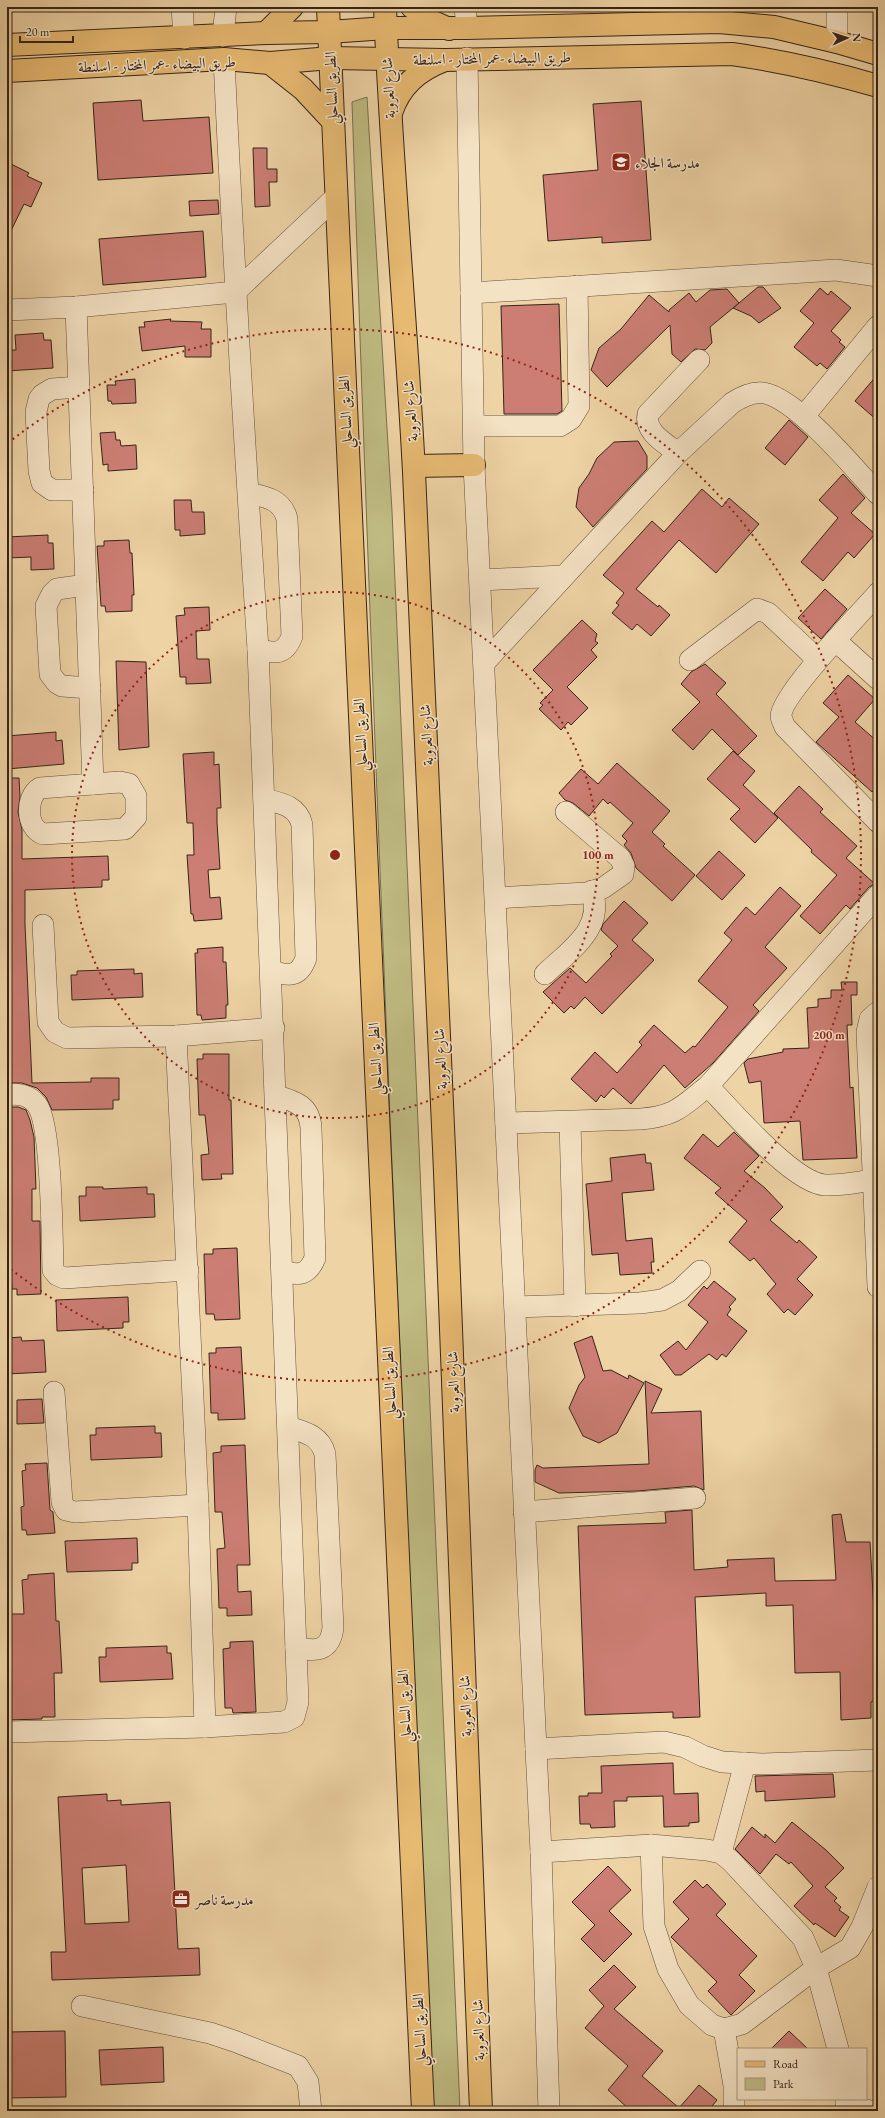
<svg xmlns="http://www.w3.org/2000/svg" width="885" height="2118" font-family="'EB Garamond',Amiri,serif">
<style>
.green{fill:#bfbb82;stroke:#7a704e}
.building{fill:#cc7e74;stroke:#352419;fill-rule:evenodd}
.lines{fill:none;stroke-linecap:round;stroke-linejoin:round}
.minor-casing{stroke:#63503c;stroke-width:22}
.major-casing{stroke:#352419;stroke-width:24}
.highway-casing{stroke:#352419;stroke-width:24}
.minor{stroke:#f4e2c4;stroke-width:21}
.major{stroke:#e7ba72;stroke-width:22}
.highway{stroke:#e7ba72;stroke-width:22}
.ring{fill:none;stroke:#8f2418;stroke-width:2;stroke-dasharray:2 4}
.labels{text-anchor:middle;dominant-baseline:central;stroke-width:3;stroke-linejoin:round;paint-order:stroke}
.street-label{font-size:15px;fill:#352419;stroke:#f4e2c4}
.poi-label{font-size:15px;fill:#352419;stroke:#f4e2c4;text-anchor:start}
.centre{fill:#8f2418;stroke:#f4e2c4;stroke-width:2}
.ring-label{font-size:12px;text-anchor:middle;font-weight:bold;fill:#8f2418;stroke:#f4e2c4;stroke-width:3;stroke-linejoin:round;paint-order:stroke}
</style>
<rect width="100%" height="100%" fill="#eed3a5"/>
<filter id="stains"><feTurbulence type="fractalNoise" baseFrequency=".005" numOctaves="4"/><feColorMatrix values="0 0 0 0 .2 0 0 0 0 .09 0 0 0 0 .02 0 0 0 .5 -.17"/></filter>
<radialGradient id="worn" r=".72"><stop offset=".6" stop-color="#630" stop-opacity="0"/><stop offset="1" stop-color="#630" stop-opacity=".3"/></radialGradient>
<path class="green" d="M 367,97 L 392,511 L 460,2111 L 434,2111 C 403,1442 374,772 352,102 Z"/>
<g class="building">
<polygon points="141,100 143,121 209,117 213,173 98,180 93,103"/>
<polygon points="641,101 651,240 602,243 602,237 548,241 543,175 598,170 593,104"/>
<polygon points="253,148 267,148 267,169 277,169 277,182 269,182 270,206 255,207"/>
<polygon points="7,162 29,173 27,176 42,183 31,207 24,204 7,239"/>
<polygon points="218,200 219,214 190,216 189,201"/>
<polygon points="203,231 206,277 103,285 99,239"/>
<polygon points="758,287 763,287 781,308 759,323 751,316 733,308"/>
<polygon points="820,288 828,295 831,291 851,308 831,331 841,340 839,342 845,347 827,369 820,363 817,366 794,347 814,323 800,311"/>
<polygon points="727,289 739,303 710,327 712,343 705,350 695,349 681,362 672,354 670,325 607,387 591,370 599,348 621,329 649,295 669,312 669,310 689,293 696,302 710,290"/>
<polygon points="559,304 562,411 557,414 504,414 501,306"/>
<polygon points="171,319 170,321 202,322 201,329 211,329 211,357 185,357 185,346 142,351 139,327 145,327 144,322"/>
<polygon points="43,333 44,340 51,340 53,368 7,371 7,350 16,350 15,335"/>
<polygon points="878,374 878,421 855,401"/>
<polygon points="135,379 136,403 112,404 111,401 108,401 107,385 116,385 115,381"/>
<polygon points="789,420 808,437 785,465 765,448"/>
<polygon points="115,432 116,440 120,440 121,446 136,445 137,469 108,471 108,464 103,465 100,433"/>
<polygon points="638,441 647,456 647,469 593,527 576,507 579,488 589,474 597,458 614,442"/>
<polygon points="843,474 865,498 851,513 875,534 854,558 848,552 823,581 801,562 838,518 819,500"/>
<polygon points="702,489 722,507 729,498 759,524 716,573 679,540 636,589 658,607 659,605 670,615 651,636 637,624 632,630 612,613 619,605 616,603 624,593 603,575 652,521 664,532"/>
<polygon points="174,500 191,500 192,512 204,512 205,534 180,536 180,530 175,530"/>
<polygon points="48,535 48,543 53,543 54,569 31,570 31,557 7,558 7,537"/>
<polygon points="129,540 130,553 132,553 134,595 132,595 132,611 106,612 105,606 101,606 97,546 104,546 104,541"/>
<polygon points="825,589 847,609 821,639 798,618"/>
<polygon points="209,607 210,630 196,631 197,659 209,659 211,683 186,684 186,677 180,677 176,616 185,615 184,608"/>
<polygon points="582,620 597,634 595,641 598,643 591,650 597,657 567,687 588,708 571,725 568,722 561,730 539,709 543,705 540,703 553,690 533,670"/>
<polygon points="116,661 146,662 149,747 119,750"/>
<polygon points="705,664 726,683 716,694 757,736 738,755 712,729 693,750 672,730 700,702 681,684 691,672"/>
<polygon points="848,675 875,699 855,722 878,742 878,785 872,792 816,742 839,717 823,703"/>
<polygon points="56,732 56,741 62,740 64,764 7,769 7,736"/>
<polygon points="733,751 755,771 743,785 778,818 755,843 730,819 740,809 707,779"/>
<polygon points="214,752 214,765 219,764 221,808 217,808 217,822 220,869 208,870 210,898 220,897 222,919 194,921 193,914 191,914 187,855 194,855 193,823 187,823 183,754"/>
<polygon points="617,763 670,811 652,832 665,844 663,846 695,875 672,901 636,868 631,853 624,845 627,841 622,836 633,823 610,802 608,804 603,799 589,816 573,803 565,800 559,793 581,769 598,784"/>
<polygon points="7,778 19,778 20,797 18,812 22,830 22,859 108,856 109,880 102,880 102,887 25,890 25,924 32,1083 91,1082 91,1078 119,1078 119,1100 113,1100 113,1109 52,1110 46,1097 37,1088 22,1083 7,1083"/>
<polygon points="799,786 823,809 820,812 857,846 846,858 875,884 869,887 850,909 846,905 820,934 800,916 837,875 811,852 812,850 774,813"/>
<polygon points="719,851 745,875 722,900 696,876"/>
<polygon points="780,887 801,906 765,947 787,968 753,1005 759,1011 713,1063 685,1088 664,1065 631,1104 613,1088 604,1098 601,1095 596,1102 571,1079 595,1052 617,1073 642,1045 639,1042 654,1025 685,1053 693,1046 695,1047 728,1007 698,981 732,940 724,933 746,907 755,915"/>
<polygon points="624,901 648,923 632,940 654,960 602,1014 585,997 574,1009 571,1006 564,1013 543,992 570,968 586,983 612,956 610,954 618,946 601,930 603,924"/>
<polygon points="223,947 223,962 226,962 228,1005 226,1005 226,1018 202,1020 201,1015 197,1015 195,953 198,953 197,949"/>
<polygon points="134,969 134,974 142,973 143,997 72,1000 71,975 77,975 77,971"/>
<polygon points="841,982 857,982 857,995 851,995 852,1025 847,1025 850,1088 853,1087 857,1158 803,1160 800,1121 764,1123 761,1081 749,1083 744,1063 748,1059 783,1052 783,1049 809,1048 807,1008 818,1007 818,999 831,998 831,990 842,990"/>
<polygon points="203,1054 229,1054 229,1100 231,1100 233,1174 221,1174 222,1179 202,1180 201,1155 209,1154 205,1115 199,1115 197,1059 203,1059"/>
<polygon points="7,1107 18,1107 26,1110 30,1120 34,1137 36,1189 32,1189 32,1221 40,1221 41,1294 17,1295 17,1289 12,1289 11,1272 8,1272"/>
<polygon points="734,1132 759,1156 744,1171 765,1188 783,1207 770,1220 797,1243 799,1240 817,1257 797,1279 813,1295 795,1315 788,1309 784,1313 767,1294 776,1284 754,1258 750,1261 729,1242 747,1221 715,1193 721,1188 684,1158 703,1134 718,1147"/>
<polygon points="645,1154 646,1163 651,1163 654,1190 622,1193 626,1241 652,1238 654,1262 651,1262 652,1273 620,1275 618,1253 592,1255 586,1184 612,1181 610,1158"/>
<polygon points="86,1187 103,1187 103,1189 147,1187 147,1194 154,1194 155,1217 80,1221 79,1196 86,1196"/>
<polygon points="237,1248 240,1319 215,1320 214,1314 206,1314 204,1254 213,1254 213,1249"/>
<polygon points="714,1281 736,1299 729,1307 731,1309 727,1315 747,1331 726,1357 722,1354 717,1360 709,1354 681,1375 675,1375 660,1355 678,1341 686,1350 708,1322 688,1305 704,1286 707,1289"/>
<polygon points="128,1297 129,1322 123,1322 123,1328 57,1331 56,1300"/>
<polygon points="592,1336 603,1371 611,1370 628,1379 629,1375 644,1383 617,1433 599,1443 583,1436 569,1408 579,1385 585,1377 574,1343"/>
<polygon points="21,1337 22,1341 44,1340 46,1372 7,1374 7,1338"/>
<polygon points="241,1347 245,1419 218,1420 218,1413 211,1413 209,1353 216,1353 216,1348"/>
<polygon points="645,1381 662,1389 651,1413 701,1411 704,1490 694,1486 637,1491 559,1493 535,1482 535,1470 537,1465 543,1468 649,1464"/>
<polygon points="42,1399 44,1423 17,1424 17,1400"/>
<polygon points="155,1426 155,1433 161,1433 162,1457 91,1460 90,1435 96,1435 96,1428"/>
<polygon points="245,1445 250,1565 237,1565 238,1592 251,1591 252,1615 227,1616 227,1608 219,1608 217,1549 225,1548 222,1512 215,1512 213,1453 221,1452 221,1446"/>
<polygon points="47,1463 50,1510 53,1512 55,1533 27,1535 26,1530 22,1530 21,1507 24,1506 22,1471 26,1470 25,1464"/>
<polygon points="692,1510 694,1570 728,1567 727,1560 774,1558 775,1581 836,1580 832,1515 841,1514 846,1542 870,1542 878,1681 878,1699 871,1702 871,1718 841,1720 840,1672 795,1673 793,1605 766,1606 766,1593 695,1597 700,1717 673,1718 673,1712 585,1715 578,1526 666,1523 665,1512"/>
<polygon points="137,1538 138,1563 132,1563 132,1570 67,1572 65,1541"/>
<polygon points="54,1573 56,1621 59,1621 62,1673 54,1673 55,1717 42,1717 42,1719 7,1720 7,1632 10,1632 9,1614 24,1614 22,1580 28,1579 28,1575"/>
<polygon points="253,1641 256,1712 233,1713 232,1708 225,1708 223,1649 230,1648 230,1642"/>
<polygon points="167,1646 167,1653 171,1653 173,1679 100,1682 99,1657 106,1657 106,1648"/>
<polygon points="673,1763 674,1794 698,1793 699,1822 689,1823 689,1826 664,1827 663,1796 627,1797 627,1801 614,1801 615,1827 591,1828 590,1824 580,1824 579,1796 588,1796 588,1793 602,1793 601,1766"/>
<polygon points="833,1774 835,1797 765,1801 765,1791 756,1792 755,1776"/>
<path d="M 107,1794 L 107,1801 L 121,1800 L 121,1805 L 170,1802 L 178,1949 L 199,1948 L 200,1975 L 52,1980 L 51,1952 L 66,1952 L 58,1797 ZM 126,1865 L 129,1922 L 85,1924 L 82,1868 Z"/>
<polygon points="792,1822 826,1850 844,1868 825,1887 837,1898 834,1901 841,1907 839,1910 849,1917 835,1937 815,1923 814,1925 794,1906 813,1886 791,1862 789,1864 776,1854 760,1874 735,1849 752,1827 765,1838 765,1834 775,1843"/>
<polygon points="608,1866 631,1890 609,1911 632,1934 604,1962 581,1939 595,1925 572,1902"/>
<polygon points="695,1880 703,1888 707,1884 726,1904 716,1915 757,1956 739,1975 755,1991 731,2015 708,1991 717,1982 671,1937 689,1919 673,1902"/>
<polygon points="614,1965 636,1987 614,2009 663,2051 642,2076 679,2108 699,2085 717,2100 708,2111 631,2111 608,2090 628,2066 585,2028 604,2006 589,1990"/>
<polygon points="65,2031 66,2097 7,2098 7,2032"/>
<polygon points="789,2031 808,2049 771,2049"/>
<polygon points="163,2047 164,2082 101,2085 99,2050"/>
</g>
<g class="lines">
<g class="minor-casing">
<g id="minor">
<polyline points="182,7 184,38"/>
<polyline points="465,7 467,28"/>
<polyline points="837,7 837,42"/>
<polyline points="223,36 226,7"/>
<polyline points="467,58 474,465 541,1852 549,2111"/>
<polyline points="471,293 836,270 878,276"/>
<polyline points="76,307 93,784"/>
<polyline points="7,310 76,307 235,292 335,198"/>
<polyline points="79,387 52,389 42,395 39,399 36,412 39,471 42,483 52,490 83,490"/>
<polyline points="804,416 878,326"/>
<polyline points="474,426 560,426 571,419 579,406 577,286"/>
<path d="M 678,453 C 665,443 644,432 648,414 L 699,360"/>
<path d="M 249,493 C 266,497 282,499 287,519 L 292,636 C 285,655 275,654 258,649"/>
<polyline points="481,580 562,576"/>
<polyline points="86,585 57,589 52,594 46,606 50,674 57,683 62,686 90,688"/>
<path d="M 878,593 C 861,613 781,695 781,716 C 781,719 784,724 785,727 L 878,822"/>
<polyline points="836,641 878,679"/>
<polyline points="690,660 757,609 768,613 817,659"/>
<path d="M 484,663 L 678,453 L 732,403 C 741,397 752,391 764,393 C 797,399 854,468 878,494"/>
<path d="M 120,782 L 129,784 L 136,796 L 136,817 L 125,829 L 43,834 C 26,828 25,797 40,788 Z"/>
<path d="M 264,799 C 281,803 298,806 302,825 L 306,958 C 299,978 288,976 272,971"/>
<polyline points="496,898 587,893 603,888 623,874 624,866 620,858 566,812"/>
<polyline points="43,925 48,1022 55,1032 67,1038 176,1036 274,1028"/>
<path d="M 545,974 C 569,951 605,929 592,891"/>
<polyline points="878,1012 870,1019 867,1032 878,1287"/>
<polyline points="176,1036 198,1505 205,1727"/>
<path d="M 708,1086 C 731,1110 793,1183 825,1185 C 841,1186 858,1182 874,1180"/>
<path d="M 7,1095 C 18,1093 30,1095 37,1105 C 52,1125 52,1239 53,1270 L 57,1275 L 64,1278 L 188,1270"/>
<path d="M 277,1096 C 295,1101 310,1106 311,1128 L 315,1258 C 308,1275 299,1276 283,1271"/>
<polyline points="570,1122 575,1306"/>
<path d="M 506,1123 L 641,1119 C 676,1116 681,1107 708,1086 L 878,895"/>
<polyline points="515,1307 640,1303 662,1300 679,1291 700,1271"/>
<polyline points="54,1392 62,1502 66,1510 75,1512 198,1505"/>
<path d="M 288,1427 C 304,1432 320,1435 325,1454 L 333,1628 C 330,1652 315,1652 296,1647"/>
<polyline points="524,1512 695,1498"/>
<path d="M 7,1732 L 205,1727 L 284,1722 L 294,1717 L 298,1702 L 258,649 C 245,452 233,256 224,59"/>
<polyline points="536,1749 664,1742 685,1747 703,1756 722,1762 762,1764 878,1760"/>
<polyline points="651,1845 654,1926 668,1969 689,2005 712,2025 724,2029 742,2024 816,1968 850,1948 862,1927 878,1887"/>
<polyline points="541,1852 651,1845 707,1850 721,1853 731,1861 803,1938 816,1968 838,2049"/>
<polyline points="721,1853 745,1763"/>
<polyline points="82,2006 210,2033 234,2041 298,2066 308,2082 311,2111"/>
<polyline points="724,2029 734,2085 734,2111"/>
<polyline points="846,2099 846,2104 870,2111"/>
</g>
</g>
<g class="major-casing">
<g id="major">
<polyline points="7,45 266,33 329,32 386,28 467,28 719,22 774,27 837,42 878,54"/>
<path d="M 7,71 L 224,59 L 270,63 L 331,58 L 445,60 L 732,54 C 782,61 830,72 878,86"/>
</g>
</g>
<g class="highway-casing">
<g id="highway">
<polyline points="328,7 423,2111"/>
<path d="M 385,7 C 391,162 406,317 414,472 C 441,1018 460,1565 481,2111"/>
<polyline points="412,7 431,21 449,29"/>
<polyline points="266,33 292,7"/>
<polyline points="270,63 303,89 331,119"/>
<path d="M 391,113 C 400,86 418,70 445,60"/>
<polyline points="414,466 474,465"/>
</g>
</g>
<use href="#minor" class="minor"/>
<use href="#major" class="major"/>
<use href="#highway" class="highway"/>
</g>
<g class="ring">
<circle cx="335" cy="855" r="263"/>
<path d="M8 443A526 526 0 1 1 8 1267"/>
</g>
<defs>
<g id="school-square" transform="scale(1)"><rect x="-9" y="-9" width="18" height="18" rx="4" fill="#8f2418" stroke="#f4e2c4"/><path d="M0-5L7-2L0 1L-7-2ZM-4 1L0 2.5L4 1V4Q0 6-4 4Z" fill="#fff"/></g>
<g id="office-square" transform="scale(1)"><rect x="-9" y="-9" width="18" height="18" rx="4" fill="#8f2418" stroke="#f4e2c4"/><path d="M-6-3h4V-5.5h4V-3h4V5H-6ZM-1-4.5V-3h2v-1.5ZM-6 0V1H6V0Z" fill="#fff"/></g>
</defs>
<g fill-rule="evenodd">
<use href="#school-square" x="621" y="162"/>
<use href="#office-square" x="181" y="1899"/>
</g>
<g class="labels">
<g class="street-label">
<text transform="translate(492 58) rotate(-1)">طريق البيضاء -عمر المختار - اسلنطة</text>
<text transform="translate(157 64) rotate(-2)">طريق البيضاء -عمر المختار - اسلنطة</text>
<text transform="translate(331 88) rotate(-92)">الطريق الساحلي</text>
<text transform="translate(388 88) rotate(-93)">شارع العروبة</text>
<text transform="translate(410 411) rotate(-94)">شارع العروبة</text>
<text transform="translate(345 412) rotate(-93)">الطريق الساحلي</text>
<text transform="translate(360 735) rotate(-93)">الطريق الساحلي</text>
<text transform="translate(426 735) rotate(-93)">شارع العروبة</text>
<text transform="translate(375 1059) rotate(-93)">الطريق الساحلي</text>
<text transform="translate(440 1059) rotate(-93)">شارع العروبة</text>
<text transform="translate(453 1382) rotate(-92)">شارع العروبة</text>
<text transform="translate(389 1383) rotate(-93)">الطريق الساحلي</text>
<text transform="translate(404 1706) rotate(-93)">الطريق الساحلي</text>
<text transform="translate(465 1706) rotate(-92)">شارع العروبة</text>
<text transform="translate(419 2030) rotate(-93)">الطريق الساحلي</text>
<text transform="translate(478 2030) rotate(-92)">شارع العروبة</text>
</g>
<g class="poi-label">
<text x="635" y="162">مدرسة الجلاء</text>
<text x="195" y="1899">مدرسة ناصر</text>
</g>
</g>
<circle cx="335" cy="855" r="6" class="centre"/>
<g class="ring-label">
<text x="598" y="859">100 m</text>
<text x="829" y="1039">200 m</text>
</g>
<rect width="885" height="2118" fill="none" stroke="#eed3a5" stroke-width="24"/>
<rect x="8" y="8" width="869" height="2102" fill="none" stroke="#352419" stroke-width="2"/>
<rect x="12" y="12" width="861" height="2094" fill="none" stroke="#352419"/>
<rect x="737" y="2048" width="130" height="52" fill="#f4e2c4" stroke="#a89680"/>
<rect x="745" y="2061" width="20" height="6" fill="#e7ba72" stroke="#a89680"/>
<text x="773" y="2068" font-size="12" fill="#352419">Road</text>
<rect x="745" y="2078" width="20" height="12" fill="#bfbb82" stroke="#a89680"/>
<text x="773" y="2088" font-size="12" fill="#352419">Park</text>
<g transform="translate(847 38) rotate(87)" stroke="#f4e2c4" stroke-width="3" paint-order="stroke">
<path d="M0-3L7 15L0 10L-7 15Z" fill="#352419"/>
<text y="-6" font-size="11" font-weight="bold" text-anchor="middle" fill="#352419">N</text>
</g>
<path d="M20 36v6h53v-6" fill="none" stroke="#352419" stroke-width="2"/>
<text x="26" y="36" font-size="12" fill="#352419" stroke="#f4e2c4" stroke-width="3" paint-order="stroke">20 m</text>
<rect width="100%" height="100%" filter="url(#stains)"/>
<rect width="100%" height="100%" fill="url(#worn)"/>
</svg>
